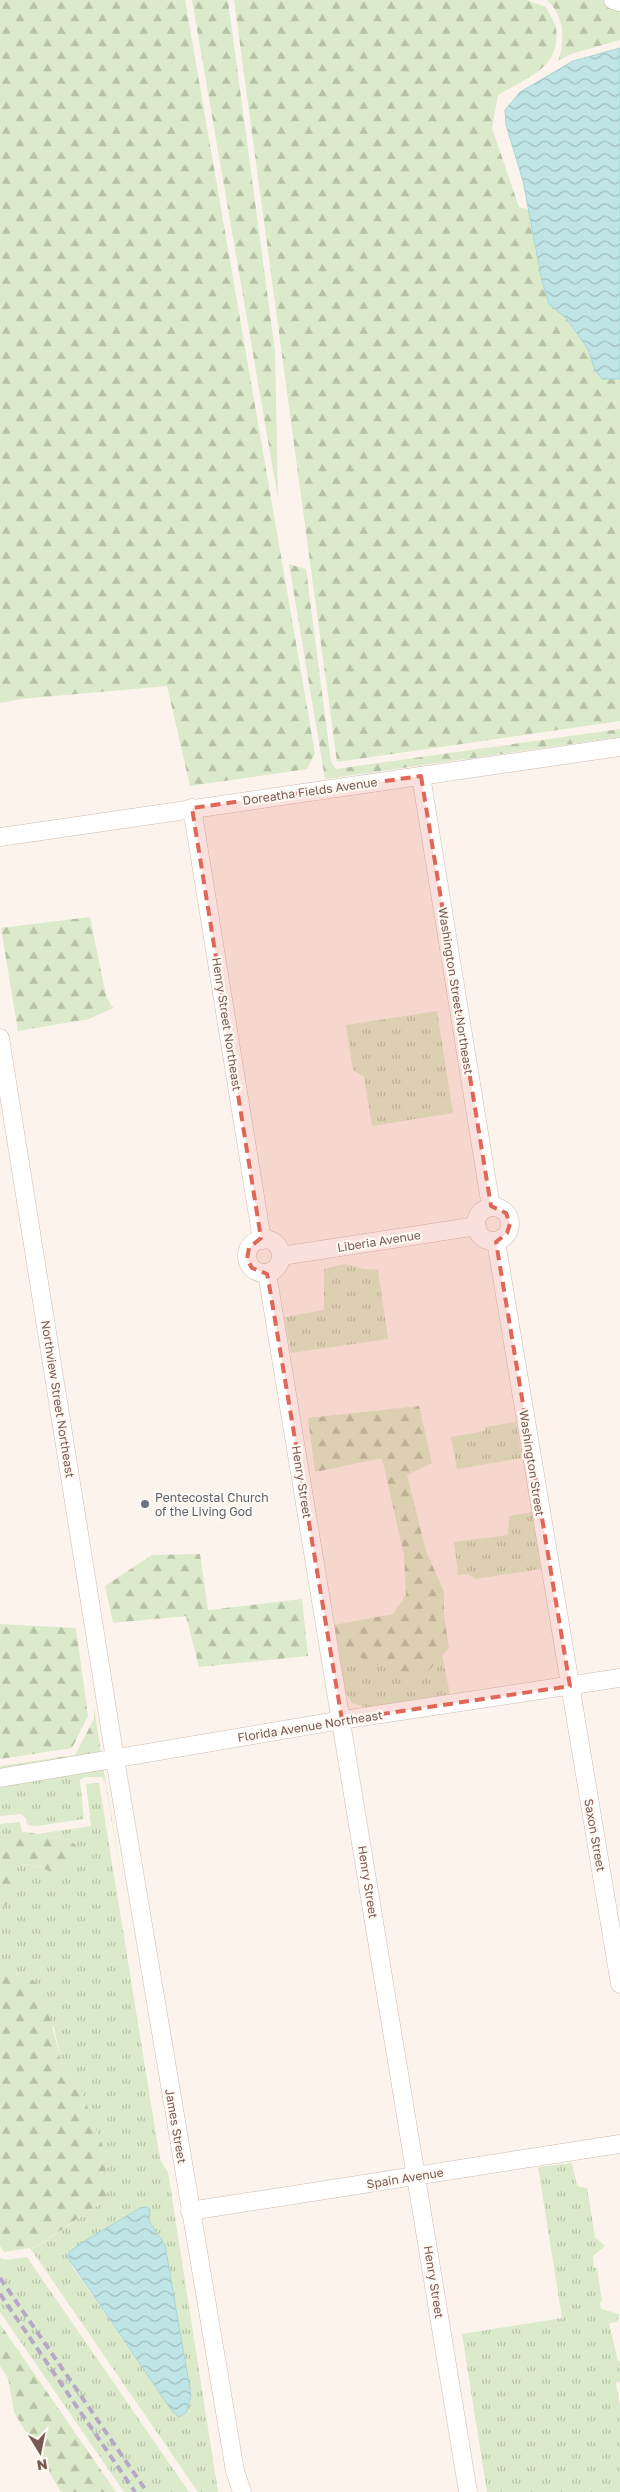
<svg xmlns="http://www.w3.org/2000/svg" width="620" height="2492" font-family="'Golos Text',sans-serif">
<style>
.grass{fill:url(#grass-tufts);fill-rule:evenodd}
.forest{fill:url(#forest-firs)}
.water{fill:url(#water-waves);stroke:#a7d6d7}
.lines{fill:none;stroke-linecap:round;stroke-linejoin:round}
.street-casing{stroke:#cfbbb1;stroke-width:19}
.street{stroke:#fff;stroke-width:18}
.rail{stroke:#b6a9c7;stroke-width:4;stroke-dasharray:8 5;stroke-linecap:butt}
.marked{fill:#e06657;fill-opacity:0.2;stroke:#e06657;stroke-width:4;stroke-dasharray:10 6;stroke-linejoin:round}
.worship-dot{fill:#6b7280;stroke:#fef9f3;stroke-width:2}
.labels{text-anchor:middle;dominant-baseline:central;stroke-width:4.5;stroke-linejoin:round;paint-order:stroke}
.street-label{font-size:12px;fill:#78594f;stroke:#fef9f3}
.worship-label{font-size:12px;fill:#5b616d;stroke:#fef9f3;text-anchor:start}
</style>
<defs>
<pattern id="grass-tufts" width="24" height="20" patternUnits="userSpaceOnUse" patternTransform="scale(1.25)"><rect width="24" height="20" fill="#dbeaca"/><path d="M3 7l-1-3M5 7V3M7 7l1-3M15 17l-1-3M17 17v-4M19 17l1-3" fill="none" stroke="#b6c1a6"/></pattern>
<pattern id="forest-firs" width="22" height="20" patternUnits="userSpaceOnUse" patternTransform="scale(1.25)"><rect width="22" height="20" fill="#dbeaca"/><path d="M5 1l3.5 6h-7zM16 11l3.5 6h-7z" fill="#b6c1a6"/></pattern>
<pattern id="water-waves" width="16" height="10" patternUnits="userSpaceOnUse" patternTransform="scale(1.25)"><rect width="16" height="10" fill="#c0e5e6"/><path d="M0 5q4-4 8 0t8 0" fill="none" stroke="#a1bdbd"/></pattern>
</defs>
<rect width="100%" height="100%" fill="#fcf4ec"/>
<g class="grass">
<polygon points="437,1011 453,1113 372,1126 364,1077 353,1070 346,1025"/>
<polygon points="345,1264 364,1269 378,1270 388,1339 291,1353 284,1317 324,1310 324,1269"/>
<polygon points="516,1422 522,1458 457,1469 451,1437 485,1431 485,1427"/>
<polygon points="532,1512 541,1569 475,1579 468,1574 458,1575 454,1542 508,1535 509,1516"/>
<polygon points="339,1648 423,1676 442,1655 450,1694 366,1707 352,1703 345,1691"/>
<polygon points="103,1766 128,1917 105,1782 102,1777 85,1777 80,1780 84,1819 37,1826 27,1825 26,1818 21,1814 0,1816 0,1774"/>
<path d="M 99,1783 L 160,2159 L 168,2172 L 218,2492 L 198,2492 L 30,2248 L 37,2247 L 107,2199 L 82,2093 L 63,2068 L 54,2028 L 17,1974 L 0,1974 L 0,1910 L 10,1901 L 12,1866 C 30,1862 44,1867 58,1877 L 70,1840 L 37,1834 L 91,1826 L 86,1784 ZM 140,2208 L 150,2209 L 149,2221 L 161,2238 L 191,2395 L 186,2413 L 179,2417 L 172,2411 L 72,2266 L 69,2252 Z"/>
<polygon points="20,1822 22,1833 0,1836 0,1824"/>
<polygon points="572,2163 577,2186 587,2188 595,2237 605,2246 593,2256 594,2268 597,2268 602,2301 600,2302 601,2309 620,2314 617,2322 609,2323 618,2361 620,2361 620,2382 616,2383 620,2406 620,2492 487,2492 462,2334 562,2318 538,2167"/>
<polygon points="27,2257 189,2492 124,2492 0,2312 0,2258 5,2260"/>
</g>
<g class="forest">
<polygon points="0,0 185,0 315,753 307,769 190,786 167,686 21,699 0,703"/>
<polygon points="192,0 228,0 275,351 278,499"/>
<path d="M 234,0 L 527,0 L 546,7 C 549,14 555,22 556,29 C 561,68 526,78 498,95 L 492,128 L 519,207 L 529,210 L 542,281 L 549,304 L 567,319 L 588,349 L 595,370 L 602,379 L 620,379 L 620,721 L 337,762 Z"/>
<path d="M 547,0 L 620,0 L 620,40 L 571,54 L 558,61 C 566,42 564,15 547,0 Z"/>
<polygon points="289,564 306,569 331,762 336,769 620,729 620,737 325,779"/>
<polygon points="90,917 106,996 113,1008 89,1019 18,1031 1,928"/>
<polygon points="419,1406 432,1463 407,1475 426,1551 444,1592 444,1615 449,1648 424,1676 396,1673 339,1648 334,1625 393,1614 406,1595 404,1555 382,1458 315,1472 308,1418"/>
<polygon points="200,1554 208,1610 302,1599 308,1656 199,1667 186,1616 113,1623 105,1586 152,1555"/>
<polygon points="0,1624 76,1628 88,1716 72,1748 0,1759"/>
<polygon points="94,1707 103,1766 0,1774 0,1766 75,1755 94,1719"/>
<path d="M 26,1832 L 70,1840 L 82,1851 L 68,1873 L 58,1877 C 44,1867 30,1861 13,1866 L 10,1901 L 0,1910 L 0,1836 Z"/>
<path d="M 0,1974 C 18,1973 27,1976 42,1987 L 63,2068 L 82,2093 L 105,2152 L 107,2199 L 36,2247 L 4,2252 L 0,2246 Z"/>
<polygon points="0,2324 116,2492 61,2492 14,2412 8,2378 0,2366"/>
</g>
<g class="water">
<polygon points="620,48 620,379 602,379 595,370 588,349 567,319 549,304 542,281 523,181 506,125 505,110 520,92 573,61"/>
<polygon points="146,2207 150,2209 149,2221 165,2245 191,2395 186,2413 179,2417 172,2411 68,2258 69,2252 78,2245 140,2208"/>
</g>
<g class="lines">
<g class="street-casing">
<g id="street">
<polyline points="613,0 620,2"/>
<polyline points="421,776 491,1207"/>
<polyline points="192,808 262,1240"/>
<polyline points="0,837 620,747"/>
<polyline points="0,1038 115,1759 235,2471 242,2492"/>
<circle cx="493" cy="1224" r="17"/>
<circle cx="264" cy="1256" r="17"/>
<polyline points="496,1241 620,1984"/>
<polyline points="281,1256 477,1226"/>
<polyline points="267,1273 468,2492"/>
<polyline points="0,1778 342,1720 620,1678"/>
<polyline points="190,2211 620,2144"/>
</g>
</g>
<use href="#street" class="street"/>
<g class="rail">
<polyline points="0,2278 147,2492"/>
<polyline points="0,2294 135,2492"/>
</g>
</g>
<path class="marked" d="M 421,776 L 491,1206 L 506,1213 L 510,1224 L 507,1233 L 496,1242 L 570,1686 L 342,1720 L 269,1284 L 267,1274 L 252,1268 L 247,1259 L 249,1248 L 261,1238 L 192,808 Z"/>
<circle class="worship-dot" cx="145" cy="1504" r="5"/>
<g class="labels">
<g class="street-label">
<text transform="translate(310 791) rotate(-8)">Doreatha Fields Avenue</text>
<text transform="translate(456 991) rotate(81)">Washington Street Northeast</text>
<text transform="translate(227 1024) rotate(81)">Henry Street Northeast</text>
<text transform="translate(379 1241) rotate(-9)">Liberia Avenue</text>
<text transform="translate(58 1399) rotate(81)">Northview Street Northeast</text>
<text transform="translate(532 1463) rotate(81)">Washington Street</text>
<text transform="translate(302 1482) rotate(81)">Henry Street</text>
<text transform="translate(310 1726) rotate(-9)">Florida Avenue Northeast</text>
<text transform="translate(595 1835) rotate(80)">Saxon Street</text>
<text transform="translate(368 1882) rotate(81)">Henry Street</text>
<text transform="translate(176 2126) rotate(80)">James Street</text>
<text transform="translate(405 2178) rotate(-9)">Spain Avenue</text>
<text transform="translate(434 2282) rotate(81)">Henry Street</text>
</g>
<g class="worship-label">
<text x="155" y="1497">Pentecostal Church<tspan x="155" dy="14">of the Living God</tspan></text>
</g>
</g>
<g transform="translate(40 2452) rotate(170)" stroke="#fef9f3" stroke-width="4" paint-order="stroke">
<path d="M0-4L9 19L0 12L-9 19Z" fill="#78594f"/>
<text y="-8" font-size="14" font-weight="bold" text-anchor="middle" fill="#78594f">N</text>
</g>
</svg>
